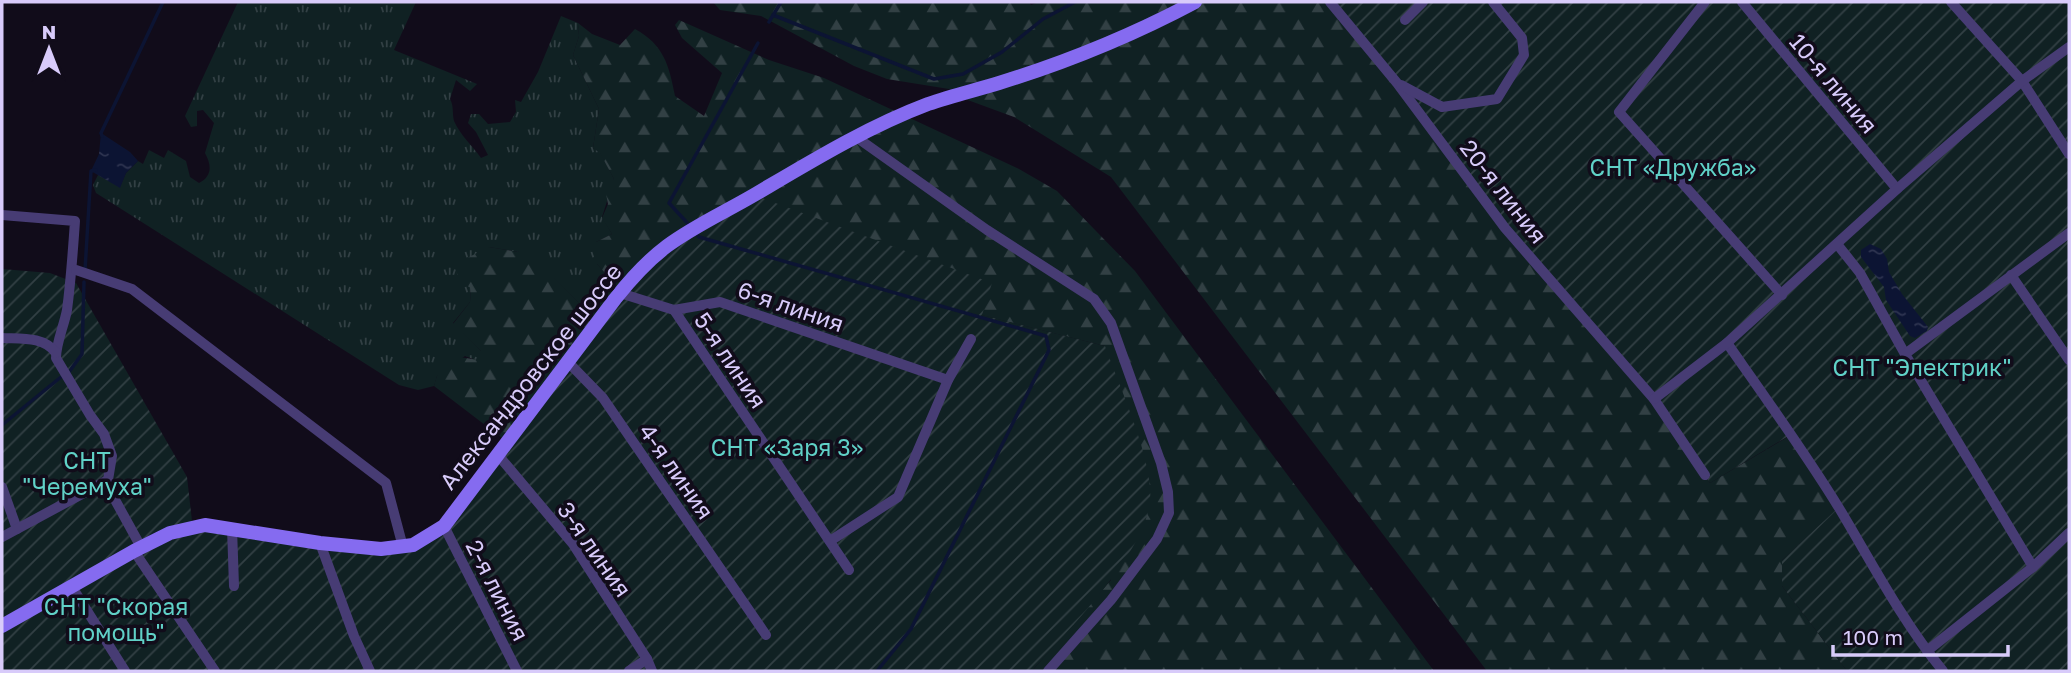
<svg xmlns="http://www.w3.org/2000/svg" width="2071" height="673" font-family="'Golos Text',sans-serif">
<style>
.grass{fill:url(#grass-tufts)}
.forest{fill:url(#forest-firs)}
.garden{fill:url(#garden-furrows)}
.water{fill:url(#water-ripples)}
.lines{fill:none;stroke-linecap:round;stroke-linejoin:round}
.stream{stroke:#0c1433;stroke-width:3.5}
.street{stroke:#473c74;stroke-width:10}
.secondary{stroke:#856bf0;stroke-width:14}
.labels{text-anchor:middle;dominant-baseline:central;stroke-width:7;stroke-linejoin:round;paint-order:stroke}
.street-label{font-size:23px;fill:#d8cbfa;stroke:#110c1a}
.park-label{font-size:23px;fill:#60d1c7;stroke:#110c1a}
</style>
<defs>
<pattern id="grass-tufts" width="24" height="20" patternUnits="userSpaceOnUse" patternTransform="scale(1.75)"><rect width="24" height="20" fill="#102123"/><path d="M3 7l-1-3M5 7V3M7 7l1-3M15 17l-1-3M17 17v-4M19 17l1-3" fill="none" stroke="#324044"/></pattern>
<pattern id="forest-firs" width="22" height="20" patternUnits="userSpaceOnUse" patternTransform="scale(1.75)"><rect width="22" height="20" fill="#102123"/><path d="M5 1l3.5 6h-7zM16 11l3.5 6h-7z" fill="#324044"/></pattern>
<pattern id="garden-furrows" width="10" height="10" patternUnits="userSpaceOnUse" patternTransform="scale(1.75)"><rect width="10" height="10" fill="#102123"/><path d="M-1 1l2-2M0 10L10 0M9 11l2-2" fill="none" stroke="#324044"/></pattern>
<pattern id="water-ripples" width="26" height="14" patternUnits="userSpaceOnUse" patternTransform="scale(1.75)"><rect width="26" height="14" fill="#0c1433"/><path d="M2 4q2-2 4 0t4 0M15 11q2-2 4 0t4 0" fill="none" stroke="#2f3551"/></pattern>
</defs>
<rect width="100%" height="100%" fill="#110c1a"/>
<path class="grass" d="M 238,2 L 416,2 L 394,50 L 477,84 L 470,91 L 456,80 L 450,99 C 454,106 452,113 454,121 C 460,135 472,145 481,158 L 488,155 L 476,132 L 468,123 L 471,114 L 479,114 L 488,124 L 510,122 L 516,112 L 515,100 L 521,102 L 538,72 L 561,16 L 578,23 L 579,36 L 573,55 L 599,109 L 593,148 L 600,152 L 614,179 L 602,217 L 612,234 L 596,242 L 597,264 L 620,290 L 601,314 L 582,306 L 539,263 L 519,252 L 489,247 L 471,288 L 470,302 L 453,323 L 481,351 L 481,362 L 465,356 L 437,376 L 434,386 L 418,390 L 399,385 L 96,193 L 93,185 L 98,175 L 120,187 L 126,173 L 138,161 L 143,164 L 149,150 L 164,158 L 168,150 L 186,161 L 190,177 L 199,183 C 212,176 212,166 205,153 L 214,123 L 203,110 L 197,111 L 197,126 L 191,127 L 185,116 Z"/>
<g class="forest">
<polygon points="713,2 1029,2 1031,5 1039,2 1330,2 1652,397 1710,483 1791,435 1839,508 1782,560 1782,586 1847,671 1487,671 1111,177 1014,117 965,99 959,93 949,89 887,79 854,66 761,16 720,10"/>
<path d="M 679,20 L 769,60 L 824,78 L 1019,169 L 1057,191 L 1135,271 L 1434,671 L 1032,671 L 1111,580 L 1105,346 L 981,315 L 991,284 L 620,290 L 597,264 L 592,249 L 596,242 L 612,234 L 602,218 L 608,204 L 605,189 L 614,179 L 600,153 L 593,148 L 599,109 L 573,55 L 579,36 L 578,23 L 592,34 L 620,45 L 635,29 C 664,45 669,65 675,96 L 704,116 L 722,73 L 682,38 L 675,25 Z"/>
<path d="M 489,247 L 519,252 L 535,247 L 540,263 L 582,306 L 601,314 L 506,441 L 434,386 C 442,355 453,354 481,361 L 481,351 L 453,324 L 470,302 L 471,288 L 458,281 L 456,267 L 469,257 Z"/>
</g>
<g class="garden">
<polygon points="1330,2 2069,2 2069,671 1847,671 1782,586 1782,560 1838,508 1790,435 1710,483 1652,397 1505,228"/>
<path d="M 751,194 L 992,283 L 982,315 L 1105,346 C 1119,386 1154,461 1150,501 C 1145,554 1067,631 1032,671 L 2,671 L 2,627 L 133,551 L 205,525 L 405,547 L 446,524 L 635,275 Z"/>
<polygon points="2,269 50,273 76,283 187,477 192,521 2,621"/>
</g>
<g class="water">
<polygon points="101,133 130,152 138,161 126,173 120,188 91,171 99,154"/>
<polygon points="1870,244 1881,249 1887,259 1889,272 1902,294 1928,327 1927,331 1915,338 1910,336 1886,300 1884,287 1861,257 1861,250"/>
</g>
<g class="lines">
<g class="stream">
<polyline points="773,15 934,79 963,74 1002,52 1043,19 1075,2"/>
<polyline points="769,22 781,2"/>
<polyline points="102,136 101,133 163,2"/>
<polyline points="691,227 669,203 758,43"/>
<polyline points="696,233 699,237 1046,336 1049,350 911,629 877,671"/>
<polyline points="85,270 91,171 96,170"/>
<polyline points="69,372 82,354 84,282"/>
<polyline points="2,425 61,377"/>
</g>
<g class="street">
<polyline points="1330,2 1397,83 1505,228 1654,399 1705,475"/>
<polyline points="1705,2 1619,112 1782,295"/>
<polyline points="1742,2 1897,189"/>
<polyline points="1951,2 2022,81 2069,154"/>
<polyline points="1405,20 1423,2"/>
<polyline points="1401,85 1442,107 1497,99 1524,55 1522,38 1493,2"/>
<polyline points="856,137 987,230 1094,299 1111,323 1161,463 1168,492 1169,513 1157,539 1111,600 1048,671"/>
<path d="M 2,215 L 75,221 C 73,250 71,280 67,310 C 64,326 56,343 56,358 L 90,415 L 104,434 L 112,456 L 108,480 L 114,498 L 141,547"/>
<polyline points="1837,244 1860,273 1905,354"/>
<polyline points="76,270 132,289 386,483 403,547"/>
<polyline points="2011,275 2069,360"/>
<polyline points="620,293 674,310 720,302 948,380"/>
<polyline points="674,310 849,570"/>
<path d="M 2,338 C 20,339 44,336 56,353"/>
<path d="M 1727,343 C 1765,397 1804,451 1839,508 C 1872,563 1902,621 1943,671"/>
<polyline points="567,361 603,398 766,635"/>
<polyline points="1654,399 1727,343 1897,189 2022,81 2069,47"/>
<polyline points="498,455 573,544 647,659 652,671"/>
<polyline points="2,487 17,529"/>
<polyline points="444,526 517,671"/>
<polyline points="232,528 234,586"/>
<polyline points="2,537 108,480"/>
<polyline points="830,541 898,497 948,380 971,339"/>
<polyline points="320,543 354,636 370,671"/>
<polyline points="134,551 215,671"/>
<polyline points="2033,567 1905,354 2069,233"/>
<polyline points="72,587 125,671"/>
<polyline points="1927,651 2033,567 2069,533"/>
<polyline points="629,671 647,659"/>
</g>
<path class="secondary" d="M 2,626 L 134,551 L 170,533 L 205,525 L 320,543 L 381,549 L 413,545 L 444,526 L 615,299 C 630,280 647,261 667,246 C 694,226 725,212 754,195 C 810,162 867,127 928,104 C 951,96 976,90 999,83 C 1067,62 1133,35 1195,2"/>
</g>
<g class="labels">
<g class="street-label">
<text transform="translate(1834 83) rotate(50)">10-я линия</text>
<text transform="translate(1504 191) rotate(52)">20-я линия</text>
<text transform="translate(791 306) rotate(19)">6-я линия</text>
<text transform="translate(731 360) rotate(56)">5-я линия</text>
<text transform="translate(530 376) rotate(-52)">Александровское шоссе</text>
<text transform="translate(677 471) rotate(55)">4-я линия</text>
<text transform="translate(595 549) rotate(55)">3-я линия</text>
<text transform="translate(498 590) rotate(63)">2-я линия</text>
</g>
<g class="park-label">
<text x="1673" y="167">СНТ «Дружба»</text>
<text x="1922" y="367">СНТ "Электрик"</text>
<text x="787" y="447">СНТ «Заря 3»</text>
<text x="87" y="460">СНТ<tspan x="87" dy="26">"Черемуха"</tspan></text>
<text x="116" y="606">СНТ "Скорая<tspan x="116" dy="26">помощь"</tspan></text>
</g>
</g>
<rect width="2071" height="673" fill="none" stroke="#d8cbfa" stroke-width="7"/>
<g transform="translate(49 49)" stroke="#110c1a" stroke-width="5" paint-order="stroke">
<path d="M0-5L12 26L0 18L-12 26Z" fill="#d8cbfa"/>
<text y="-10" font-size="19" font-weight="bold" text-anchor="middle" fill="#d8cbfa">N</text>
</g>
<path d="M1833 645v10h175v-10" fill="none" stroke="#d8cbfa" stroke-width="3.5"/>
<text x="1843" y="645" font-size="21" fill="#d8cbfa" stroke="#110c1a" stroke-width="5" paint-order="stroke">100 m</text>
</svg>
